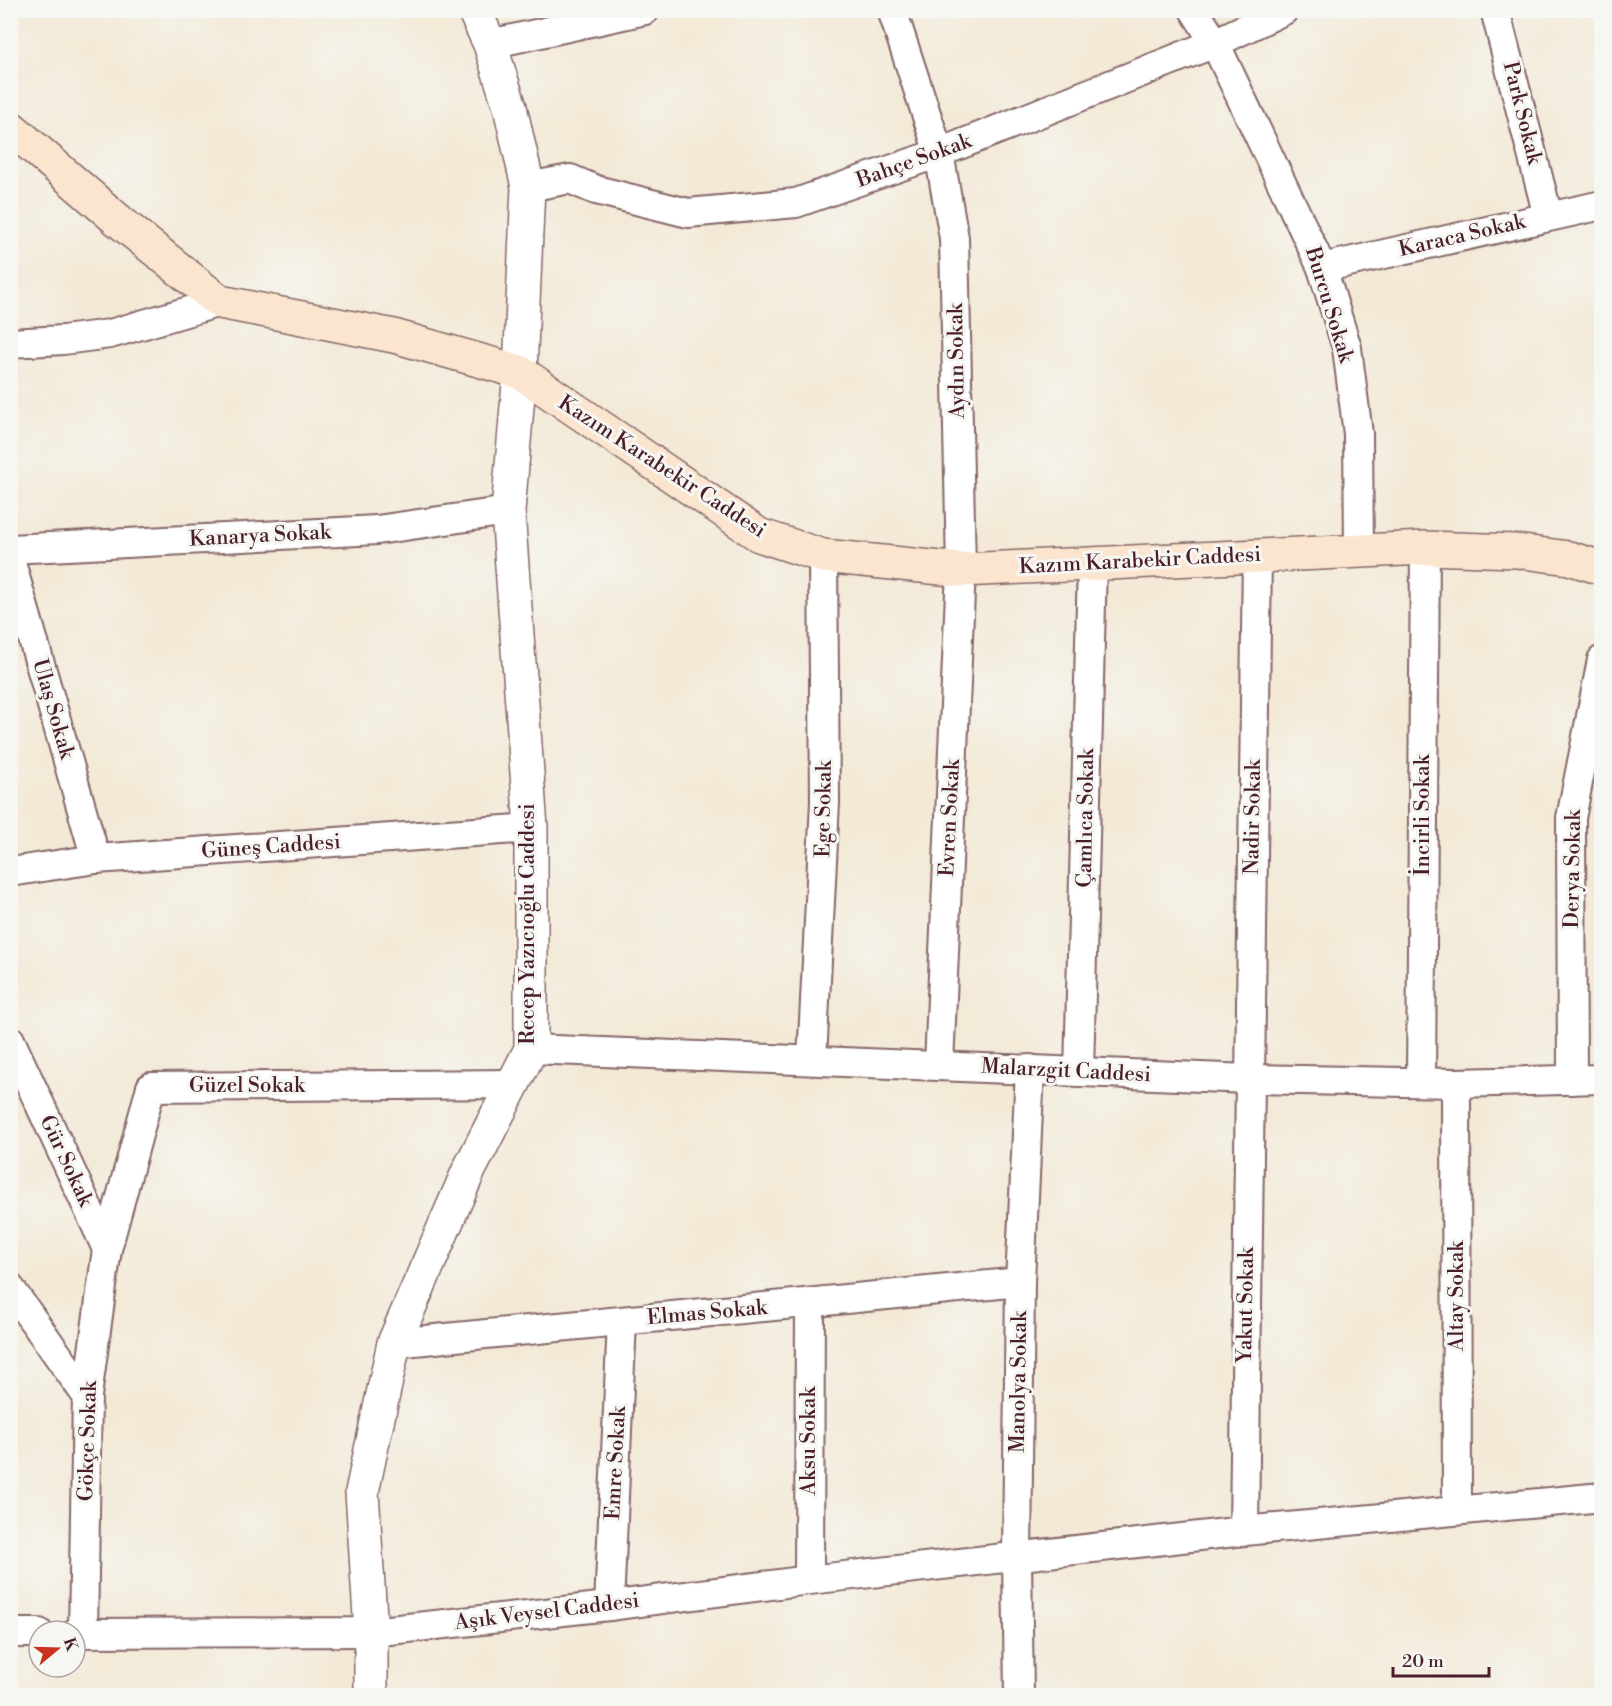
<svg xmlns="http://www.w3.org/2000/svg" width="1612" height="1706" font-family="'Libre Bodoni',serif">
<style>
.lines{fill:none;stroke-linecap:round;stroke-linejoin:round}
.minor-casing{stroke:#856667;stroke-width:32}
.tertiary-casing{stroke:#856667;stroke-width:36}
.secondary-casing{stroke:#856667;stroke-width:36}
.minor{stroke:#fff;stroke-width:28}
.tertiary{stroke:#fff;stroke-width:33}
.secondary{stroke:#fbe5cf;stroke-width:33}
.labels{text-anchor:middle;dominant-baseline:central;stroke-width:6;stroke-linejoin:round;paint-order:stroke}
.street-label{font-size:21px;fill:#4a1f2b;stroke:#f6f6f2}
</style>
<rect width="100%" height="100%" fill="#f6f6f2"/>
<filter id="ink" filterUnits="userSpaceOnUse"><feTurbulence type="fractalNoise" baseFrequency=".0167" numOctaves="2"/><feDisplacementMap in="SourceGraphic" scale="12" xChannelSelector="R" yChannelSelector="G"/><feConvolveMatrix kernelMatrix="1 2 1 2 8 2 1 2 1" color-interpolation-filters="sRGB"/></filter>
<filter id="wash" filterUnits="userSpaceOnUse"><feTurbulence type="fractalNoise" baseFrequency=".008" numOctaves="4" result="noise"/><feDisplacementMap in="SourceGraphic" scale="24" xChannelSelector="R" yChannelSelector="G"/><feGaussianBlur stdDeviation="1.35" result="paint"/><feColorMatrix in="noise" values="0 0 0 0 0 0 0 0 0 0 0 0 0 0 0 0 0 1.4 0 .05"/><feComposite in="paint" operator="in"/></filter>
<g filter="url(#wash)">
<rect width="100%" height="100%" fill="#f3e9d6"/>
</g>
<g filter="url(#ink)">
<g class="lines">
<g class="minor-casing">
<g id="minor">
<polyline points="892,10 939,153 954,238 961,570 939,1065"/>
<polyline points="1194,10 1215,43 1322,268 1347,348 1358,434 1359,551"/>
<polyline points="1495,10 1548,216"/>
<polyline points="490,44 645,10"/>
<polyline points="528,187 570,179 596,190 688,213 796,203 939,153 1215,43 1284,10"/>
<polyline points="1322,268 1602,205"/>
<polyline points="10,343 63,340 110,334 220,302"/>
<polyline points="10,549 377,530 508,511"/>
<polyline points="10,559 96,859"/>
<polyline points="10,872 96,859 531,828"/>
<polyline points="10,1040 107,1249"/>
<polyline points="531,1049 1249,1079 1456,1083 1602,1079"/>
<polyline points="812,1060 825,802 823,556"/>
<polyline points="1079,1072 1092,564"/>
<polyline points="1572,1080 1571,818 1602,660"/>
<polyline points="1421,1081 1425,548"/>
<polyline points="1456,1083 1457,1510"/>
<polyline points="10,1288 87,1396"/>
<polyline points="394,1343 1020,1282"/>
<polyline points="1244,1531 1257,556"/>
<polyline points="809,1580 810,1303"/>
<polyline points="609,1606 622,1321"/>
<polyline points="10,1633 39,1633"/>
<polyline points="75,1633 371,1632 609,1606 809,1580 1244,1531 1602,1497"/>
<polyline points="83,1633 87,1396 107,1249 151,1087 513,1084"/>
<polyline points="1019,1696 1017,1558 1020,1282 1030,1069"/>
</g>
</g>
<g class="tertiary-casing">
<polyline id="tertiary" points="371,1696 371,1632 362,1492 394,1343 469,1170 531,1049 531,828 508,511 520,372 528,187 510,107 490,44 474,10"/>
</g>
<g class="secondary-casing">
<polyline id="secondary" points="10,127 119,221 220,302 394,336 520,372 759,535 823,556 961,570 1425,548 1516,551 1569,558 1602,568"/>
</g>
<use href="#minor" class="minor"/>
<use href="#tertiary" class="tertiary"/>
<use href="#secondary" class="secondary"/>
</g>
</g>
<g class="labels">
<g class="street-label">
<text transform="translate(1522 113) rotate(76)">Park Sokak</text>
<text transform="translate(914 161) rotate(-20)">Bahçe Sokak</text>
<text transform="translate(1462 236) rotate(-13)">Karaca Sokak</text>
<text transform="translate(1329 305) rotate(73)">Burcu Sokak</text>
<text transform="translate(957 361) rotate(-91)">Aydın Sokak</text>
<text transform="translate(662 467) rotate(33)">Kazım Karabekir Caddesi</text>
<text transform="translate(260 536) rotate(-3)">Kanarya Sokak</text>
<text transform="translate(1140 561) rotate(-3)">Kazım Karabekir Caddesi</text>
<text transform="translate(53 709) rotate(74)">Ulaş Sokak</text>
<text transform="translate(824 809) rotate(-89)">Ege Sokak</text>
<text transform="translate(1423 815) rotate(-90)">İncirli Sokak</text>
<text transform="translate(1253 817) rotate(-89)">Nadir Sokak</text>
<text transform="translate(950 818) rotate(-87)">Evren Sokak</text>
<text transform="translate(1086 818) rotate(-89)">Çamlıca Sokak</text>
<text transform="translate(271 847) rotate(-4)">Güneş Caddesi</text>
<text transform="translate(1573 869) rotate(-89)">Derya Sokak</text>
<text transform="translate(528 924) rotate(-90)">Recep Yazıcıoğlu Caddesi</text>
<text transform="translate(1066 1071) rotate(3)">Malarzgit Caddesi</text>
<text x="247" y="1086">Güzel Sokak</text>
<text transform="translate(66 1161) rotate(65)">Gür Sokak</text>
<text transform="translate(1457 1296) rotate(-90)">Altay Sokak</text>
<text transform="translate(1246 1305) rotate(-89)">Yakut Sokak</text>
<text transform="translate(707 1313) rotate(-5)">Elmas Sokak</text>
<text transform="translate(1019 1382) rotate(-89)">Manolya Sokak</text>
<text transform="translate(88 1441) rotate(-88)">Gökçe Sokak</text>
<text transform="translate(809 1441) rotate(-90)">Aksu Sokak</text>
<text transform="translate(616 1463) rotate(-87)">Emre Sokak</text>
<text transform="translate(547 1612) rotate(-7)">Aşık Veysel Caddesi</text>
</g>
</g>
<rect width="1612" height="1706" fill="none" stroke="#f6f6f2" stroke-width="36"/>
<g transform="translate(57 1649) rotate(71)"><circle r="28" fill="#f6f6f2" stroke="#b1a0a2" stroke-width="1.5"/>
<path d="M0-4.5L10 22L0 15L-10 22Z" fill="#c8321e"/>
<text y="-9" font-size="16" font-weight="bold" text-anchor="middle" fill="#4a1f2b">K</text>
</g>
<path d="M1393 1667v9h96v-9" fill="none" stroke="#4a1f2b" stroke-width="3"/>
<text x="1402" y="1667" font-size="18" fill="#4a1f2b" stroke="#f6f6f2" stroke-width="4.5" paint-order="stroke">20 m</text>
</svg>
